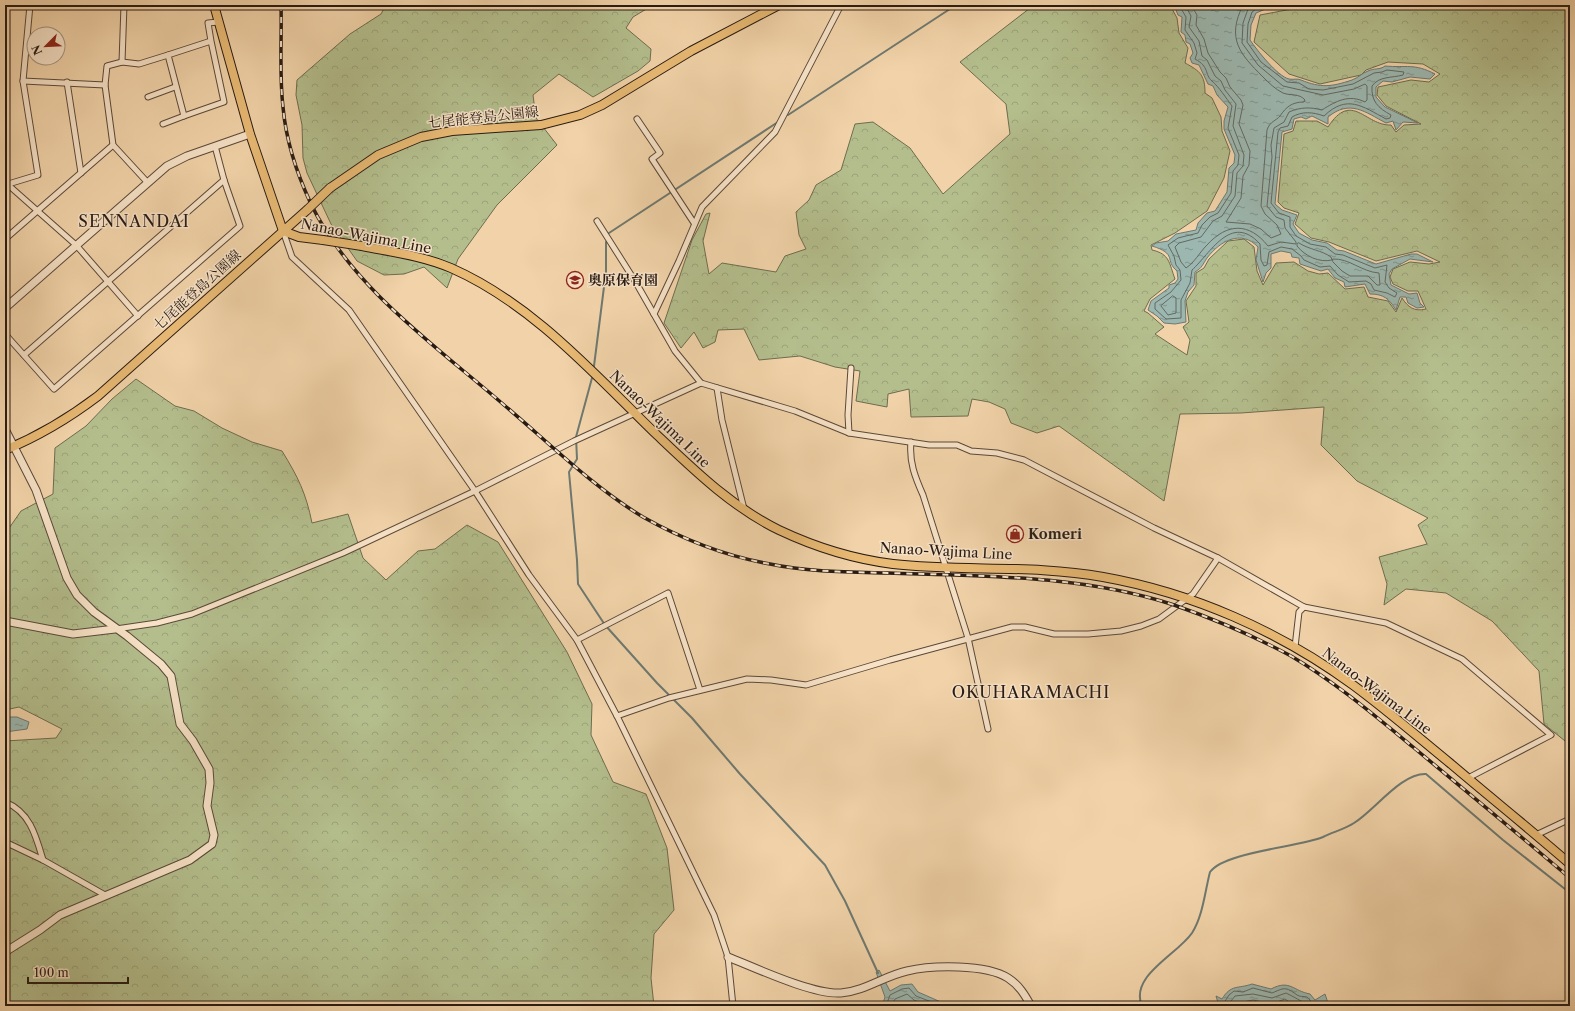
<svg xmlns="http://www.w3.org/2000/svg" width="1575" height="1011" font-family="'Libre Caslon Text','Noto Serif JP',serif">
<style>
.forest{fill:url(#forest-crowns);stroke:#6e6c50}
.water{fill:url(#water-ripples);stroke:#6e7971}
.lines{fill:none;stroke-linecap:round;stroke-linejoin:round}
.shore{stroke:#626962;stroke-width:1}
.stream{stroke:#6e7971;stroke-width:2}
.minor-casing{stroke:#5a4939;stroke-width:7}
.tertiary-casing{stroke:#5a4939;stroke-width:9}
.primary-casing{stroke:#281b14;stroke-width:10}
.minor{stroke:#f7e2c7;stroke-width:5}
.tertiary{stroke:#f7e2c7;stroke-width:7}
.primary{stroke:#e9ba74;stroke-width:8}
.rail-casing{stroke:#281b14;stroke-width:3.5}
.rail{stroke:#f7e2c7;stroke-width:2;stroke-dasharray:6;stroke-linecap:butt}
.primary-bridge-casing{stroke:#281b14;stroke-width:10;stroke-linecap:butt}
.primary-bridge{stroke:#e9ba74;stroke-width:8}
.labels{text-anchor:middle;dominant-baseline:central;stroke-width:3;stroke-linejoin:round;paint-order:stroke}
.street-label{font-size:14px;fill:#281b14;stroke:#f7e2c7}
.poi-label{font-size:14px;font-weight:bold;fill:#281b14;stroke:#f7e2c7;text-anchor:start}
.quarter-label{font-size:16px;letter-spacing:1px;fill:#281b14;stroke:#f7e2c7}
</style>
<defs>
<pattern id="forest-crowns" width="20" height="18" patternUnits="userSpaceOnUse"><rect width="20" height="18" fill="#b4be8d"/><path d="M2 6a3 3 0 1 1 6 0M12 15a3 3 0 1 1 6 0" fill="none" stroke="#9ba379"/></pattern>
<pattern id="water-ripples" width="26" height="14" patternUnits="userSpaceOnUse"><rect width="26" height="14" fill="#9cb7af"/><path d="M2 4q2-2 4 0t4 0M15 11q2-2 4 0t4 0" fill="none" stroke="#7f948d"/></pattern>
</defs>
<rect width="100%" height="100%" fill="#f2d3a9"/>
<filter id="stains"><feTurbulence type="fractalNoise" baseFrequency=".005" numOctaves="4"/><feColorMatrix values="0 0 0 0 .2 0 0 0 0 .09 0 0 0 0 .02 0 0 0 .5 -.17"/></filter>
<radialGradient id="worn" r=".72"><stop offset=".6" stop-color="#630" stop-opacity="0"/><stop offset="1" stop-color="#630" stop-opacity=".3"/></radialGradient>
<g class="forest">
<polygon points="386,5 653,5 633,17 626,28 651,49 650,61 638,71 593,97 559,74 533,95 536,118 557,145 497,205 458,259 447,288 424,267 404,274 384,275 357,261 331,224 307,173 303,158 302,125 296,95 297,80 350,34 381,14"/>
<path d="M 1034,5 L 1170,5 L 1177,18 L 1179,33 L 1188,48 L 1185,63 C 1200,71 1205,75 1205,93 L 1212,98 L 1221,117 L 1222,131 L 1230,151 L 1224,178 L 1207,211 L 1175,233 L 1151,245 L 1152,250 C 1170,254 1169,263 1175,279 L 1150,299 L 1144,311 L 1148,313 L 1164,327 L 1155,334 L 1187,355 L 1190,340 L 1183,327 L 1189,322 L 1186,301 L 1196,286 L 1196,273 L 1204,268 L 1209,259 L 1228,241 L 1244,239 L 1254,247 L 1257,271 L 1263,285 L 1276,263 L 1294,262 L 1308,271 L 1319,274 L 1328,273 L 1345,289 L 1364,287 L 1368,297 L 1388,301 L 1396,312 L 1402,298 C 1408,307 1414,312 1426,309 L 1418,291 L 1408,291 L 1393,284 L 1390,277 L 1393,269 L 1410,262 L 1429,264 L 1440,262 L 1417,251 L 1376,261 L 1329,242 L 1311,238 L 1295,224 L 1299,213 L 1284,208 L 1278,202 L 1284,134 L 1293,131 L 1296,121 L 1317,121 L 1328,127 C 1352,90 1365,126 1391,125 L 1396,132 L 1404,125 L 1421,124 L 1386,106 L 1377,95 L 1378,87 L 1411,80 L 1429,82 L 1440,74 L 1423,64 L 1388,62 L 1366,70 L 1361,75 L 1320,84 L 1289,74 L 1254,42 L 1260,15 L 1313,5 L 1570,5 L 1570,745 L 1544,724 L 1539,671 L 1492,621 L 1446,593 L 1406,589 L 1384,605 L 1387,584 L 1379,557 L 1427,544 L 1418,525 L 1428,518 L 1357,481 L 1321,445 L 1324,407 L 1241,413 L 1180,414 L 1164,501 L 1059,426 L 1037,433 L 1011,423 L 1005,409 L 989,402 L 972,399 L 968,416 L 911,417 L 909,389 L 888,394 L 887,407 L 856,401 L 860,371 L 835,367 L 800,356 L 759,360 L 744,329 L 718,330 L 715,342 L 703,348 L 694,332 L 681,348 L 664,323 L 692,240 L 706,214 L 710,213 L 703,241 L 709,274 L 722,263 L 776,272 L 785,256 L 806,249 L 799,235 L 796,212 L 809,200 L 816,185 L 841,170 L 855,124 L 873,122 L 910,148 L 943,194 L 1010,134 L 1006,104 L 960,62 Z"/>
<path d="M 136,379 L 175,406 L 194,411 L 222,428 L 252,442 L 282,451 C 298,477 306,493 312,523 L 348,514 L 363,558 L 386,580 L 418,551 L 435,549 L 467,525 L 498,542 L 567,652 L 592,704 L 591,735 L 613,782 L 646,794 L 667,848 L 674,910 L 654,934 L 651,978 L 654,1006 L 5,1006 L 5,741 L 56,738 L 62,729 L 19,707 L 5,710 L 5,534 L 21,511 L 53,494 L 55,448 L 86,426 L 112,399 Z"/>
</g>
<g class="water">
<path d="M 1174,5 L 1275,5 L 1256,13 L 1251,25 L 1250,40 C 1257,50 1277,76 1289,79 C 1293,80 1297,78 1301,80 C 1321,88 1331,87 1352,80 C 1358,78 1362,73 1368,71 C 1374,68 1380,70 1385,66 C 1407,68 1414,63 1435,74 L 1430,79 L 1410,77 L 1392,82 L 1383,81 L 1376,87 L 1376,97 L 1385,107 L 1418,123 L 1403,122 L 1396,130 L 1393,121 L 1386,123 C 1365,112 1350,99 1328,117 L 1328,124 L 1312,116 L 1306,119 L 1301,117 L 1294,119 L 1292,129 L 1282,132 L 1275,204 L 1282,210 L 1297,215 L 1293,224 L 1299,233 L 1312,240 L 1327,243 L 1337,250 L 1344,251 L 1376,264 L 1411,254 L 1417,254 L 1433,262 L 1410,259 L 1392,269 L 1389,274 L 1391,285 L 1409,294 L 1417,293 L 1420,303 L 1424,307 L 1417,308 L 1408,303 L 1406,297 L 1400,297 L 1396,310 C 1389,299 1384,294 1370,294 L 1365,284 L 1345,287 L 1344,282 L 1335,278 L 1328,269 L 1321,271 L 1300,264 L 1299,258 L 1292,257 L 1291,253 L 1281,251 L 1271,254 L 1271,268 L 1266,273 L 1263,282 L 1256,260 L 1258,247 C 1241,229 1220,241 1207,258 C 1203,264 1202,268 1195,272 L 1194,285 L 1188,292 L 1185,301 L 1186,322 L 1175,324 L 1164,323 L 1157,316 L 1148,310 L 1151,301 L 1169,288 L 1169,285 L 1175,283 L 1178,279 L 1177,271 C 1164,260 1178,254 1152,246 L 1156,243 L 1168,241 L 1176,234 L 1196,230 L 1198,223 L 1207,213 L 1215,211 L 1227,192 L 1229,168 L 1234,163 L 1235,155 L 1224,129 L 1224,121 L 1228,107 L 1217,95 L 1213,86 L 1208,84 L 1199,65 L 1192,63 L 1190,58 L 1193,53 L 1190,44 L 1186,42 L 1185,35 L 1181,32 L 1182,17 L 1178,15 Z"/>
<polygon points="5,717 17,717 29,722 27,729 5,732"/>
<polygon points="879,970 890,991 901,985 912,984 918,992 950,1006 882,1006 885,997 876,972"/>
<path d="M 1252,984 L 1271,989 C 1290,979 1293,991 1310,994 L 1315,1000 L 1325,994 L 1327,1000 L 1327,1006 L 1219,1006 L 1216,996 L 1222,999 C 1231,984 1238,989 1252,984 Z"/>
</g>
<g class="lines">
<g class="shore">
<path d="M 1179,5 L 1186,17 L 1185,30 L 1194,43 L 1197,53 L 1195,59 C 1210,67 1204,74 1212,81 C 1219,87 1226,98 1232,106 L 1228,128 L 1239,155 L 1238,165 L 1233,171 L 1231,193 L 1218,213 L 1210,217 L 1202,225 L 1198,233 L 1178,238 L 1168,245 L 1174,256 L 1176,265 L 1180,270 L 1181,280 L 1171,292 L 1155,303 L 1155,309 L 1166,319 L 1181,318 L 1181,300 L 1190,283 L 1192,270 C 1210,254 1231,212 1260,244 L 1261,260 L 1264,266 L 1267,265 L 1269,252 L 1281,247 L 1292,249 L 1301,256 L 1304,260 L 1320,267 L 1330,266 L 1338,275 L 1349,282 L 1366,281 L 1371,284 L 1374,290 L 1387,293 L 1395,297 L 1397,293 L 1389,288 L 1385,282 L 1387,265 L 1375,268 L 1343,255 L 1335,254 L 1326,247 L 1310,244 L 1296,236 L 1290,227 L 1290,217 L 1279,213 L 1271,203 L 1278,132 L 1280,128 L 1288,126 L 1292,117 C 1302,111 1313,112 1324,116 C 1347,94 1362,106 1386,119 L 1390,118 L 1391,115 C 1378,108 1371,101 1372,86 C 1379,76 1392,78 1403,75 L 1404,72 L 1387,70 L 1382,72 L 1374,73 L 1353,84 L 1323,90 L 1309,89 L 1299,83 L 1287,82 L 1261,62 L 1247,42 L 1248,24 L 1252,12 L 1261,5"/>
<path d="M 1185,5 L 1191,16 L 1189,27 L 1199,41 L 1202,56 L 1207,60 L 1215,76 L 1221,81 L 1225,90 L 1236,104 L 1233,126 L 1244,155 L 1243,166 L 1237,173 L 1235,196 L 1222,216 L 1213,221 L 1201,237 L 1179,243 L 1175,247 L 1181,262 L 1186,268 C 1195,262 1199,253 1207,245 C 1227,223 1249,222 1268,246 L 1281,242 L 1296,244 L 1296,242 L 1285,228 L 1284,220 L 1276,217 L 1267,206 L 1272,157 L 1271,145 L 1274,128 L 1284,122 L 1289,112 C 1300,107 1311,107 1322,110 C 1336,101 1349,94 1365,102 L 1367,100 L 1367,86 L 1365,84 L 1354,89 L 1323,95 L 1283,86 L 1258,65 L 1242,43 L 1243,23 L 1248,9 L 1251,5"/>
<path d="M 1191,5 L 1197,15 L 1196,25 L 1204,39 L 1208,53 L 1220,72 L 1226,78 L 1230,87 L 1241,100 L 1243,105 L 1239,124 L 1250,151 L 1249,165 L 1243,176 L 1241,198 L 1226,222 L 1250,224 L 1261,229 L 1271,238 L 1281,234 L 1277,225 L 1265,214 L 1261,206 L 1267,130 C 1270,121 1276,121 1280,116 C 1286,107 1292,102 1304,102 L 1305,100 C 1299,93 1291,96 1283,93 C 1275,89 1269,83 1263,77 C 1240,54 1226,39 1243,5"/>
<path d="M 1299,243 C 1310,250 1321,250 1331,257 L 1332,260 C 1319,263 1305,256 1297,246 L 1297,244 Z"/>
<path d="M 1333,259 C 1349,258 1362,272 1379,273 L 1380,285 L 1377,285 L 1368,276 L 1350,276 L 1342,271 L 1333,262 Z"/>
<polygon points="1173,296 1176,298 1176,313 1168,315 1161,306"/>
<polyline points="886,1006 890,995 902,989 909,988 916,996 942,1006"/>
<polyline points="891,1006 895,999 907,994 914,1000 927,1006"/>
<path d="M 1222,1006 L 1229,995 L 1234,991 L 1243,992 L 1253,988 L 1272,993 C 1284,988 1285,986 1297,995 C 1300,997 1303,996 1307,997 C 1309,998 1311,1002 1313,1004 L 1321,1003 L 1322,1006"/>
<path d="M 1227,1006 L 1235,996 L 1253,994 L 1272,998 L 1286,993 C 1290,995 1306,1003 1308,1006"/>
<polyline points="1235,1006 1238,1003 1253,1000 1272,1004 1285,999 1295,1006"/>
</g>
<g class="stream">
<polyline points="788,115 956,5"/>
<polyline points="609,233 778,122"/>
<polyline points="594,366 606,271 606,242"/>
<polyline points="592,378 576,437 577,459 569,472 577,560 578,584 605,625 657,683 692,718 740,774 825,865 845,901 878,973"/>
<path d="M 1142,1006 C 1129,976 1177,955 1192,933 C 1203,916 1205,891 1210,872 C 1224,852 1299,847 1323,837 C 1333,832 1345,829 1354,823 C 1375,810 1401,773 1426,774 L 1503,840 L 1570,893"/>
</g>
<g class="minor-casing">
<g id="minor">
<polyline points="211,41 224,102 184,116 168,55 211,41 208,23 218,22"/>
<polyline points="122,62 124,5"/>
<polyline points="23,81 105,85"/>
<polyline points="67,82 81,173"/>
<polyline points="148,97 175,87"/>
<polyline points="637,119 660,153 652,159 694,223"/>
<polyline points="163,124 184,116"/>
<polyline points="6,183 76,245 138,316"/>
<polyline points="148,183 113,145 105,85 107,66 122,62 139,64 168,55"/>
<polyline points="5,185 38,175 23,81 30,5"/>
<polyline points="597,221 635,281 675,351 701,383 795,411 849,433 929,445 957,445 971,451 997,453 1024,460 1154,528 1218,558 1304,607 1386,623 1462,659 1551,735 1468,778"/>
<polyline points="283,231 292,257 349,310 475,491 529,575 577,640 617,716 714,915 728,957 733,1006"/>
<polyline points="5,239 113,145"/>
<polyline points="654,314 679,261 702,207 775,132 841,5"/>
<polyline points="5,334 54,389 240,226 224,180 215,146"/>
<polyline points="24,355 224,180"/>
<polyline points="717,388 722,420 744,509"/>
<polyline points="849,433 848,415 851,368"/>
<path d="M 911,442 C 909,462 915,477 923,495 L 968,638 L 988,729"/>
<polyline points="116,629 157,623 192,614 343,553 475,491 574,441 701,383"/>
<polyline points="577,640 668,593 700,690"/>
<polyline points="1295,647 1299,612 1304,607"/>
<polyline points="617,716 669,698 747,679 771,680 806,685 890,660 1012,627 1025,627 1054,634 1088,634 1121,631 1141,626 1159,619 1193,594 1218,558"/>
<path d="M 5,802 C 30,812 36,836 43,860"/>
<polyline points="1536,835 1570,819"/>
<polyline points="5,842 43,860 105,895"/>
</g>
</g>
<g class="tertiary-casing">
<g id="tertiary">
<polyline points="5,308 167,166 187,156 250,134"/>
<polyline points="5,429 36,490 67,578 77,595 94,612 127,636 161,664 171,676 180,724 193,741 209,769 210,783 207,806 214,835 212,844 190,860 60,915 40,930 5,952"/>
<polyline points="5,621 73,634 115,629"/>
<path d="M 728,957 C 756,968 813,995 841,993 C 865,991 884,976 907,971 C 932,965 986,964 1008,978 C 1019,985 1025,995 1031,1006"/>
</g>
</g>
<g class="primary-casing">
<g id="primary">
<polyline points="214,5 250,134 283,231 299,237 323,240"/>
<polyline points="330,188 378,155 421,137 452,131 541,125 580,115 602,105 691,51 779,5"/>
<path d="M 362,246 C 392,252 423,256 451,268 C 533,304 594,374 657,435 C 695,471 732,507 779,530 C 815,547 853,559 893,564 C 963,572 1033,564 1103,577 C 1193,593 1279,631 1353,685 C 1387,710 1419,738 1451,764 C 1491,798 1531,830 1570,864"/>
<path d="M 5,450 C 39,436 69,418 98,396 L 307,210"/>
</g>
</g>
<use href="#minor" class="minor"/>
<use href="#tertiary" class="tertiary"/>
<use href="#primary" class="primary"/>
<g class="rail-casing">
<path id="rail" d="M 281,5 C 282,39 279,73 283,107 C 286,141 297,174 311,204 C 351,287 436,346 504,405 C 548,442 593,487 643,517 C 682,539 725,556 770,564 C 808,572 849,572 888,573 C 984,576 1082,575 1174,605 C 1214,619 1254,636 1291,656 C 1335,682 1374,715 1413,747 C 1466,791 1518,834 1570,878"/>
</g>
<use href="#rail" class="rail"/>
<g class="primary-bridge-casing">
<g id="primary-bridge">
<polyline points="307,210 330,188"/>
<polyline points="323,240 362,246"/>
</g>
</g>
<use href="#primary-bridge" class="primary-bridge"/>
</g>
<defs>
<g id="school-ring" transform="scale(0.9)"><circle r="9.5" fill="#f7e2c7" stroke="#8f2418" stroke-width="1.5"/><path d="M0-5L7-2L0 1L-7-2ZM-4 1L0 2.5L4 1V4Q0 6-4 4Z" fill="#8f2418"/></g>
<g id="shop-ring" transform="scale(0.9)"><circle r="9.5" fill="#f7e2c7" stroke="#8f2418" stroke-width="1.5"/><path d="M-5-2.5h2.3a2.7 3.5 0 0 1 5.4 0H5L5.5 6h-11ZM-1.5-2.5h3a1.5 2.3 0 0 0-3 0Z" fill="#8f2418"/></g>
</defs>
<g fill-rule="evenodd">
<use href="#school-ring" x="575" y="280"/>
<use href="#shop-ring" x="1015" y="534"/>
</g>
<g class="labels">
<g class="street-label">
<text transform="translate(483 117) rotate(-6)">七尾能登島公園線</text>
<text transform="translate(366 236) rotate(11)">Nanao-Wajima Line</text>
<text transform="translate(197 290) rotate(-42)">七尾能登島公園線</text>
<text transform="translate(660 419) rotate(44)">Nanao-Wajima Line</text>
<text transform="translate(946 551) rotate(3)">Nanao-Wajima Line</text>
<text transform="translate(1377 691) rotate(37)">Nanao-Wajima Line</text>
</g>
<g class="poi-label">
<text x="588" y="280">奥原保育園</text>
<text x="1028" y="534">Komeri</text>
</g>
<g class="quarter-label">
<text x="134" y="221">SENNANDAI</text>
<text x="1031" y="692">OKUHARAMACHI</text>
</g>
</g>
<rect width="1575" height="1011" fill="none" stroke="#f2d3a9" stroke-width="20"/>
<rect x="6" y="6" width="1563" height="999" fill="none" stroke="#281b14" stroke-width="2"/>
<rect x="10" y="10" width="1555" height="991" fill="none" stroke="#281b14"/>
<g transform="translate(46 46) rotate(246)"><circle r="19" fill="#f7e2c7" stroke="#a4927f"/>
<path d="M0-3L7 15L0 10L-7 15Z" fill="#8f2418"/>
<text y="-6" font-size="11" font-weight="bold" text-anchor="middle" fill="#281b14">N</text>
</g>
<path d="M28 977v6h100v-6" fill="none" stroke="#281b14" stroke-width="2"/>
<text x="34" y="977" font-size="12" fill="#281b14" stroke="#f7e2c7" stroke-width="3" paint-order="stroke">100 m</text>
<rect width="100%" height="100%" filter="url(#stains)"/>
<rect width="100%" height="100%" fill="url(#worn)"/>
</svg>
